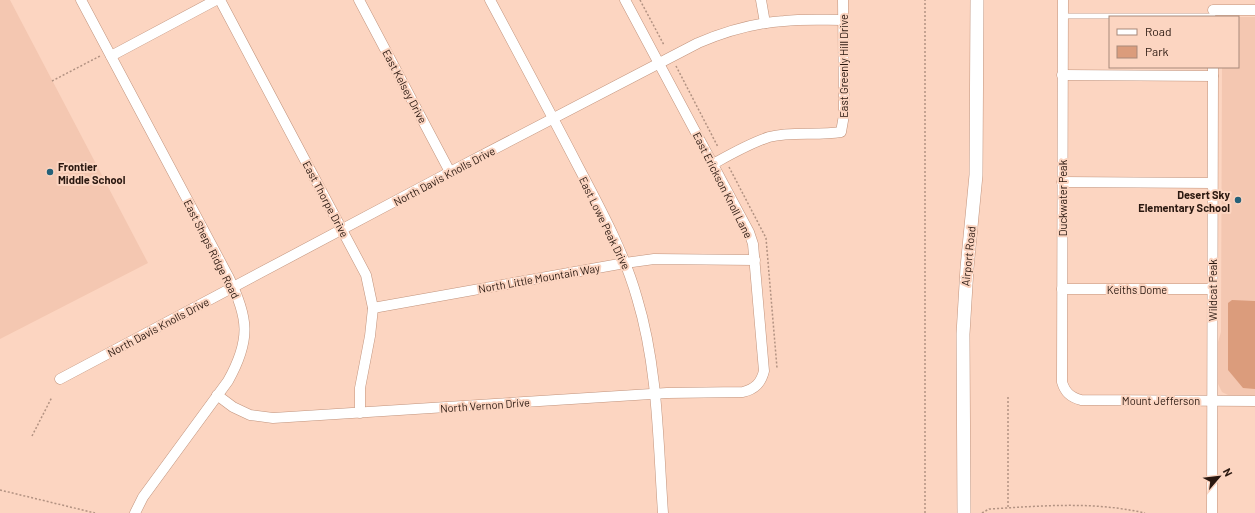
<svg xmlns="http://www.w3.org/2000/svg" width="1255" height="513" font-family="Barlow,sans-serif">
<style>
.built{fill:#f4c7b1}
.green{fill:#db9c7c}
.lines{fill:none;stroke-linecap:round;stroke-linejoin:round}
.service-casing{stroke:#c1937c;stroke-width:6}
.minor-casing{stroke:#c1937c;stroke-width:11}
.tertiary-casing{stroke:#c1937c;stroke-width:14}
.path{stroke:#b29282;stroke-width:1.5;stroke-dasharray:2 2;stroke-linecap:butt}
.service{stroke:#fff;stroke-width:5}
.minor{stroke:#fff;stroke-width:10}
.tertiary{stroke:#fff;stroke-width:13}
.poi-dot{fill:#256179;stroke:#fcd5c1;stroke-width:1.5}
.labels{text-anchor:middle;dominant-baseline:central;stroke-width:4;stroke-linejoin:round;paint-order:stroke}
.street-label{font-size:11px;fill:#2a1810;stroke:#fcd5c1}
.poi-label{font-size:11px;font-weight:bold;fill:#2a1810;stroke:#fcd5c1;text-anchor:start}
</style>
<rect width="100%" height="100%" fill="#fcd5c1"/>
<g class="built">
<polygon points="0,0 10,0 148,263 0,339"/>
<polygon points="1238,17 1255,17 1255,395 1228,395 1222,392 1218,384 1218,342 1221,332 1222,67 1238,67"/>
</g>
<polygon class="green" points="1232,300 1255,301 1255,389 1243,388 1228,370 1228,303"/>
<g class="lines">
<g class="service-casing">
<polyline id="service" points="1064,16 1213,16"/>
</g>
<g class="minor-casing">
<g id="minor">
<path d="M 81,0 L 228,276 C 249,318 251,340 228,381 L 143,497 L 135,513"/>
<polyline points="220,0 366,275 373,308 370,336 360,388 360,413"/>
<polyline points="359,0 450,172"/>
<path d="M 490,0 C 520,56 550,112 579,168 C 601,210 624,252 637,298 C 658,367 658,441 663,513"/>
<polyline points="761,0 765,23"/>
<path d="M 1063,0 L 1062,382 C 1065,392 1070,397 1081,400 L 1255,401"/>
<polyline points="1213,10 1255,10"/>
<polyline points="111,56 216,0"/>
<polyline points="1062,75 1213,76"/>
<path d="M 713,164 C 731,154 750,143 769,137 C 792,131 817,136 841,132 L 844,115 L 843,0"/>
<polyline points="1062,182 1212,183"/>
<polyline points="1062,289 1212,289"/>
<polyline points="373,308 625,263 654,259 755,260"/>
<path d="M 60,379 L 450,172 L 698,43 C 726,31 754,23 784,21 C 803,19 823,20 843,20"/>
<path d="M 217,395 L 233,407 L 250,415 L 273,418 L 667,393 L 743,392 C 755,389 761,383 764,371 L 753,244 L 749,232 L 625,0"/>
<polyline points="1212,513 1213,67"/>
</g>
</g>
<g class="tertiary-casing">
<polyline id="tertiary" points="964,513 963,334 967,268 976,175 977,0"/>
</g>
<g class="path">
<polyline points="640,0 664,45"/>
<polyline points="676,66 718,147"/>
<polyline points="52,81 100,56"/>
<polyline points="729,167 766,238 777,368"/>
<polyline points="1008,397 1008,507"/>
<polyline points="32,436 52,397"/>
<polyline points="0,490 95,513"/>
<polyline points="925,513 925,0"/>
<path d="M 982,513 L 989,509 C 1043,506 1091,501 1145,513"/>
</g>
<use href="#service" class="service"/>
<use href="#minor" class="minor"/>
<use href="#tertiary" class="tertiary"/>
</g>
<g class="poi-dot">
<circle cx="50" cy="172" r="4"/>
<circle cx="1238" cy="200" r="4"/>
</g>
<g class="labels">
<g class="street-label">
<text transform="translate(843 66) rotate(-90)">East Greenly Hill Drive</text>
<text transform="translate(405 86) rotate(62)">East Kelsey Drive</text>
<text transform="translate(444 176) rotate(-28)">North Davis Knolls Drive</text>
<text transform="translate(723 185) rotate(63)">East Erickson Knoll Lane</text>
<text transform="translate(1062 198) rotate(-90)">Duckwater Peak</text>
<text transform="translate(326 199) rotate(62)">East Thorpe Drive</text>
<text transform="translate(605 223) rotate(64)">East Lowe Peak Drive</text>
<text transform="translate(212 249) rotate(63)">East Sheps Ridge Road</text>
<text transform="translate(968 256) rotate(-84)">Airport Road</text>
<text transform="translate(539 278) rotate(-10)">North Little Mountain Way</text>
<text x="1137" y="289">Keiths Dome</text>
<text transform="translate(1212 290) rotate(-90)">Wildcat Peak</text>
<text transform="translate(158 327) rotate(-28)">North Davis Knolls Drive</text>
<text x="1161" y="400">Mount Jefferson</text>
<text transform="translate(485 405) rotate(-4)">North Vernon Drive</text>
</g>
<g class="poi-label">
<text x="58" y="166">Frontier<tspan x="58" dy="13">Middle School</tspan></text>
<text x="1230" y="194" text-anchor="end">Desert Sky<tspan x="1230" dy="13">Elementary School</tspan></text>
</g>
</g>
<rect x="1109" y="16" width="130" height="52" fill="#fcd5c1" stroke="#a8897a"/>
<rect x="1117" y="29" width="20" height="6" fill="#ffffff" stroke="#a8897a"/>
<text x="1145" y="36" font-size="12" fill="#2a1810">Road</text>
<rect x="1117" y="46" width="20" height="12" fill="#db9c7c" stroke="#a8897a"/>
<text x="1145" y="56" font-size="12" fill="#2a1810">Park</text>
<g transform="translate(1219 477) rotate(62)" stroke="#fcd5c1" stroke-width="3" paint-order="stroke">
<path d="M0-3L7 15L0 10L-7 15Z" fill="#2a1810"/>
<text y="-6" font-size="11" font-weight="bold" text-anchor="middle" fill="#2a1810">N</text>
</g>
</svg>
